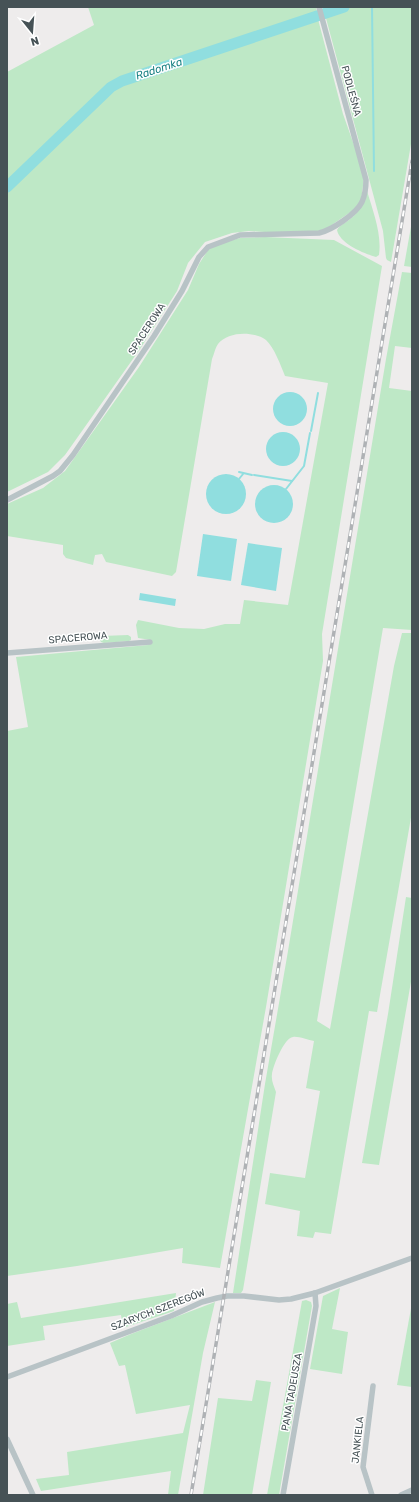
<svg xmlns="http://www.w3.org/2000/svg" width="419" height="1502" font-family="Rubik,sans-serif">
<style>
.green{fill:#bee8c6}
.water{fill:#90dedf}
.lines{fill:none;stroke-linecap:round;stroke-linejoin:round}
.stream{stroke:#90dedf;stroke-width:2}
.river{stroke:#90dedf;stroke-width:11}
.minor{stroke:#b8c3c6;stroke-width:5.5}
.rail-casing{stroke:#afb2b5;stroke-width:3.5}
.rail{stroke:#fff;stroke-width:2;stroke-dasharray:6;stroke-linecap:butt}
.labels{text-anchor:middle;dominant-baseline:central;stroke-width:3;stroke-linejoin:round;paint-order:stroke}
.street-label{font-size:10px;fill:#465256;stroke:#fff}
.water-label{font-size:11px;font-style:italic;fill:#1c8386;stroke:#fff}
</style>
<rect width="100%" height="100%" fill="#eeecec"/>
<g class="green">
<polygon points="88,7 316,7 319,23 343,114 359,159 364,178 361,201 355,209 323,231 278,233 249,231 232,233 205,242 188,263 177,291 140,349 65,455 48,472 7,492 7,72 94,25"/>
<polygon points="323,7 412,7 412,138 391,262 387,260 386,258 383,231"/>
<path d="M 367,191 C 373,211 382,234 379,255 L 376,257 C 363,253 340,244 337,230 C 340,225 345,223 349,220 C 361,211 362,204 367,191 Z"/>
<polygon points="412,221 412,267 404,266"/>
<path d="M 265,237 L 334,240 L 382,266 L 322,634 L 323,661 L 266,1007 L 220,1268 L 182,1263 L 183,1248 L 77,1266 L 7,1276 L 7,731 L 28,727 L 16,657 L 148,645 L 151,640 L 138,638 L 136,625 L 138,620 L 179,628 L 204,629 L 225,624 L 240,624 L 244,600 L 288,605 L 328,383 L 285,376 C 281,366 274,347 266,340 C 254,331 228,331 218,344 C 215,348 214,355 212,359 L 176,572 L 172,576 L 106,562 L 102,554 L 95,555 L 93,565 L 66,558 L 63,554 L 63,545 L 7,536 L 7,504 L 43,488 L 65,471 L 139,367 L 188,290 L 199,264 L 208,250 L 215,245 L 240,238 Z"/>
<path d="M 402,272 L 412,273 L 412,348 L 395,346 L 389,388 L 412,391 L 412,630 L 383,628 L 317,1021 L 330,1029 L 394,666 L 402,633 L 412,633 L 412,812 L 377,1012 L 369,1011 L 331,1234 L 315,1232 L 313,1238 L 297,1236 L 300,1211 L 265,1204 L 270,1173 L 305,1178 L 320,1091 L 306,1088 L 314,1041 C 308,1040 298,1036 293,1037 C 284,1038 273,1066 272,1074 C 271,1081 274,1086 276,1092 L 243,1290 L 241,1293 L 233,1293 L 265,1084 L 288,951 L 386,359 Z"/>
<polygon points="128,635 131,637 131,640 129,641 104,643 101,642 100,640 102,636"/>
<polygon points="406,897 412,898 412,976 379,1165 362,1163 388,1014"/>
<polygon points="340,1288 332,1329 348,1332 342,1374 310,1369 323,1296"/>
<polygon points="176,1293 174,1311 123,1328 121,1315 43,1326 45,1340 7,1346 7,1304 17,1302 21,1318"/>
<polygon points="306,1300 311,1302 312,1306 279,1495 267,1495 302,1301"/>
<polygon points="215,1302 203,1353 178,1495 168,1495 171,1471 41,1491 36,1479 69,1475 67,1452 183,1433 190,1405 136,1414 125,1365 119,1366 110,1343 131,1334"/>
<polygon points="412,1303 412,1387 397,1385"/>
<polygon points="256,1380 271,1382 252,1495 203,1495 218,1398 252,1401"/>
</g>
<g class="water">
<circle cx="290" cy="409" r="17"/>
<circle cx="283" cy="449" r="17"/>
<circle cx="226" cy="494" r="20"/>
<circle cx="274" cy="504" r="19"/>
<polygon points="203,534 237,539 231,581 197,576"/>
<polygon points="248,543 282,548 276,591 241,585"/>
<polygon points="140,593 176,599 175,606 139,600"/>
</g>
<g class="lines">
<g class="stream">
<polyline points="372,7 374,171"/>
<polyline points="311,431 318,393"/>
<polyline points="239,472 252,475"/>
<polyline points="254,475 292,481"/>
<polyline points="239,479 243,474"/>
<polyline points="286,489 304,466 310,433"/>
</g>
<polyline class="river" points="7,187 111,87 122,81 344,7"/>
<g class="minor">
<path d="M 7,500 L 53,476 L 60,471 L 73,455 L 154,336 L 182,291 L 199,257 L 208,247 L 240,235 L 319,233 C 332,230 356,214 362,202 C 365,195 366,188 366,180 L 319,7"/>
<polyline points="7,653 150,642"/>
<polyline points="7,1377 171,1316 202,1302 217,1298 227,1296 244,1296 279,1300 291,1299 315,1293 412,1258"/>
<polyline points="7,1439 33,1495"/>
<polyline points="283,1495 316,1306 315,1293"/>
<polyline points="372,1495 363,1467 373,1386"/>
<polyline points="401,1495 412,1490"/>
</g>
<g class="rail-casing">
<polyline id="rail" points="191,1495 412,161"/>
</g>
<use href="#rail" class="rail"/>
</g>
<g class="labels">
<g class="street-label">
<text transform="translate(351 91) rotate(75)">PODLEŚNA</text>
<text transform="translate(147 329) rotate(-57)">SPACEROWA</text>
<text transform="translate(78 638) rotate(-5)">SPACEROWA</text>
<text transform="translate(158 1310) rotate(-21)">SZARYCH SZEREGÓW</text>
<text transform="translate(292 1392) rotate(-80)">PANA TADEUSZA</text>
<text transform="translate(358 1440) rotate(-84)">JANKIELA</text>
</g>
<g class="water-label">
<text transform="translate(159 69) rotate(-18)">Radomka</text>
</g>
</g>
<rect width="419" height="1502" fill="none" stroke="#465256" stroke-width="16"/>
<g transform="translate(32 32) rotate(163)" stroke="#ffffff" stroke-width="3" paint-order="stroke">
<path d="M0-3L7 15L0 10L-7 15Z" fill="#465256"/>
<text y="-6" font-size="11" font-weight="bold" text-anchor="middle" fill="#465256">N</text>
</g>
</svg>
